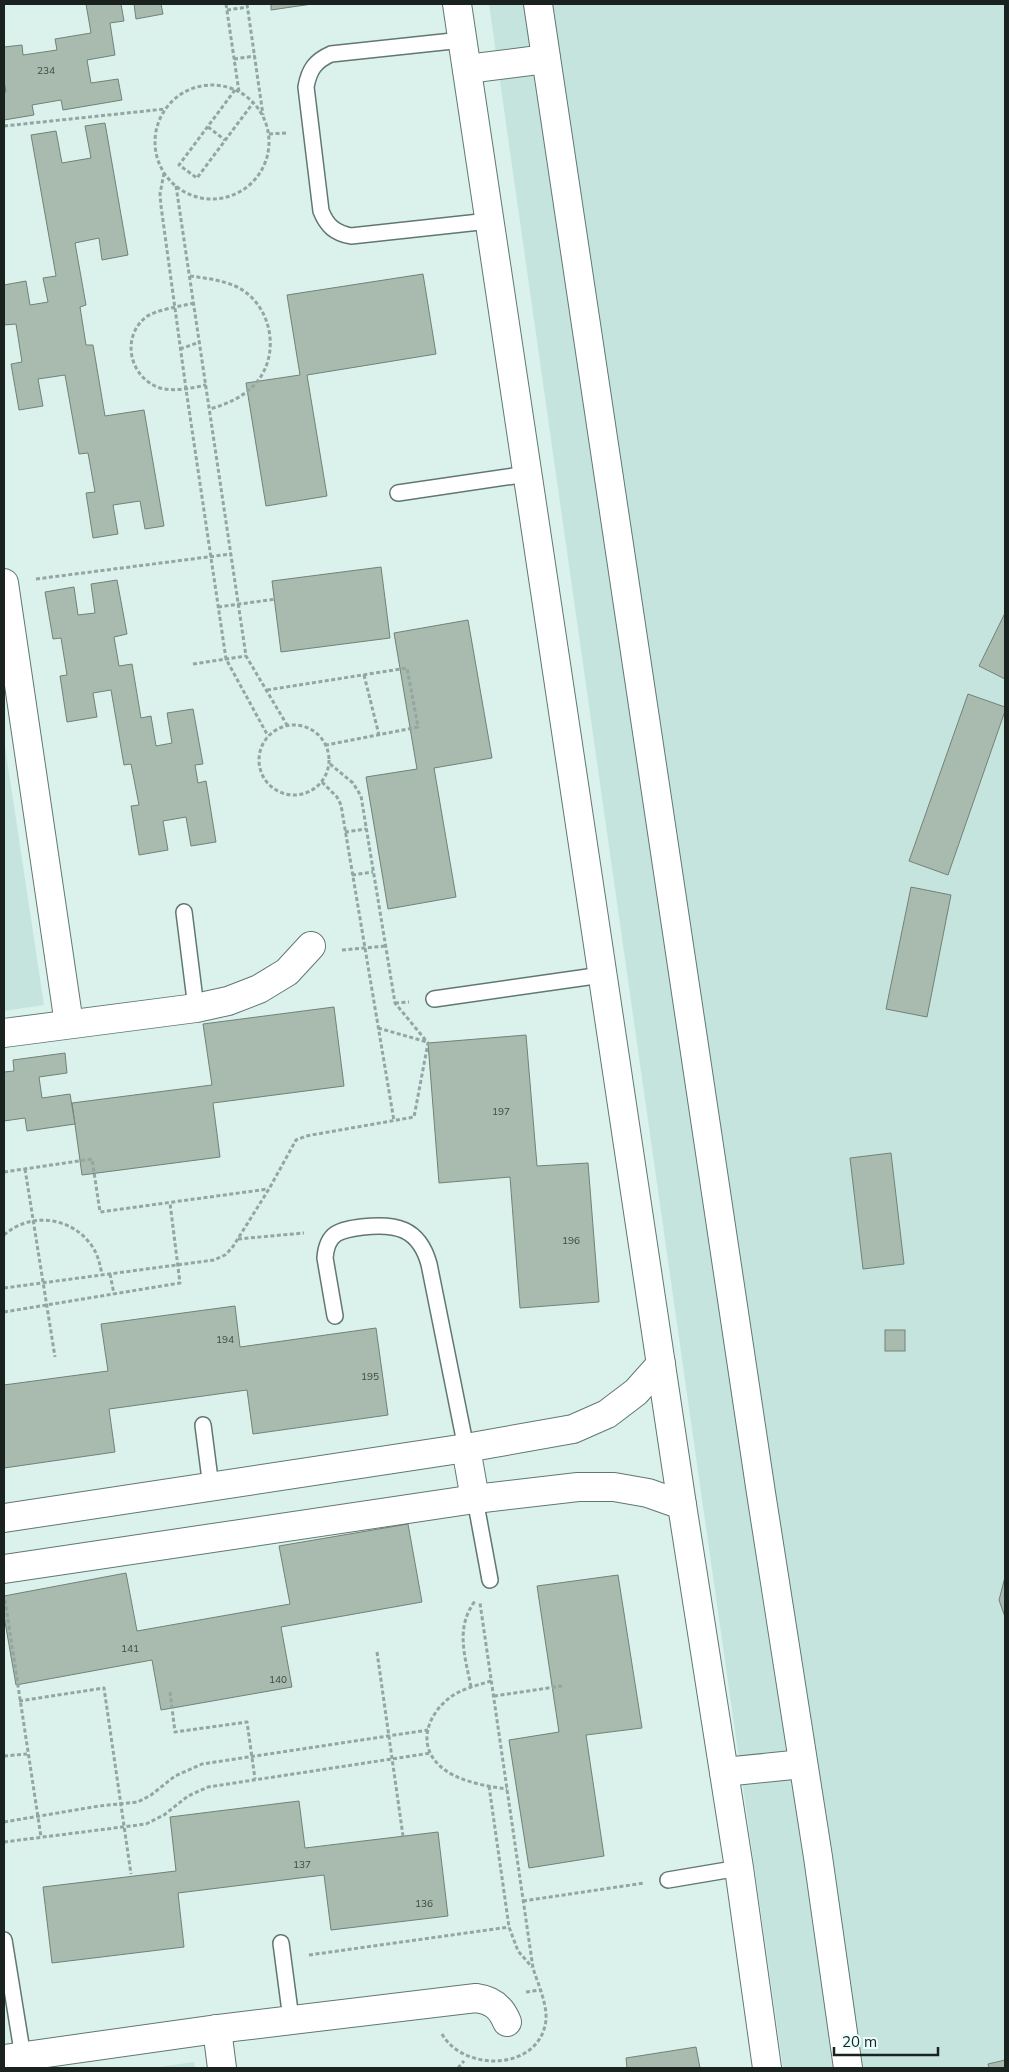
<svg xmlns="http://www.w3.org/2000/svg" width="1009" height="2072" font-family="Mulish,sans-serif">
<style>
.built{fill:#c5e4de}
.building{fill:#a9baae;stroke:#728277}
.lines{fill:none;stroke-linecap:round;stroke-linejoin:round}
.lane-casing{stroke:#627773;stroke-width:18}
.street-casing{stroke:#627773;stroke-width:30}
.path{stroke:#94a6a2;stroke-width:3;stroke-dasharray:4 2.5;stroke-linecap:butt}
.lane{stroke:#fff;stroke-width:15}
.street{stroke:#fff;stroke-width:28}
.labels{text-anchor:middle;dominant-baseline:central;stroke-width:5;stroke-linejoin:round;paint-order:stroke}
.number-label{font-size:10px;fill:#3e4844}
</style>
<rect width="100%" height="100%" fill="#daf1ec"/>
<g class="built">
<polygon points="489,4 1005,4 1005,2068 783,2068"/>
<polygon points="4,740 44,1005 4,1011"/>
<polygon points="194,2062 195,2068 152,2068"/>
</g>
<g class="building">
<polygon points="86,4 121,4 124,21 110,23 115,55 87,60 91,83 118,79 122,100 63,110 61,100 32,105 34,115 4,120 4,93 6,92 4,81 4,47 22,45 23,55 57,50 55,39 91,33"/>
<polygon points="134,4 161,4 163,14 136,19"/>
<polygon points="271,4 312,4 271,10"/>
<polygon points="105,123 128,255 102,260 99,238 75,243 86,305 80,307 86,345 93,345 105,416 144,410 164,526 145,529 140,501 113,505 118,534 93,538 86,493 95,492 88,453 79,454 65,375 38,379 43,406 19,410 11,364 22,362 16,324 4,325 4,285 26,281 30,305 48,302 43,278 56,276 31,135 56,131 62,163 91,158 85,126"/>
<polygon points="423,274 436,354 307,375 327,496 266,506 246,383 300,375 287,295"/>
<polygon points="381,567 390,638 281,652 272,581"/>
<polygon points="117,580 127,634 114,637 119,666 132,664 141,718 151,716 156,746 172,743 167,713 193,709 203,764 195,765 198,783 206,781 216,842 191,846 186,817 163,821 168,850 139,855 131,806 139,805 131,764 124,765 111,690 93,693 97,717 67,722 60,676 67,675 61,638 53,639 45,592 74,587 78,615 95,613 91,584"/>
<polygon points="1005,613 1005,679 979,666"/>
<polygon points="468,620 492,758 434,768 456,897 388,909 366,777 417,769 394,633"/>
<polygon points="968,694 1005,707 1005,711 948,875 909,861"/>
<polygon points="911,887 951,895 927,1017 886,1009"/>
<polygon points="334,1007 344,1086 213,1103 220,1157 82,1175 72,1103 212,1085 203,1024"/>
<polygon points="526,1035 537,1166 588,1163 599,1302 520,1308 510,1177 439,1183 428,1043"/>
<polygon points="65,1053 67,1073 39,1077 42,1098 70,1094 75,1124 27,1131 25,1118 4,1121 4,1072 14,1071 13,1060"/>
<polygon points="891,1153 904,1264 863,1269 850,1158"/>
<polygon points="235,1306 240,1347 376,1328 388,1415 253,1434 247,1390 109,1409 115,1452 4,1468 4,1385 108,1371 101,1324"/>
<rect x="885" y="1330" width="20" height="21"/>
<polygon points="408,1524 422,1602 281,1627 292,1687 161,1710 152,1660 16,1685 4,1616 4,1596 126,1573 137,1631 290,1604 279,1546"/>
<polygon points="618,1575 642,1728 586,1735 604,1856 529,1868 509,1740 559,1732 537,1586"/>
<polygon points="1005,1577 1005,1617 999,1600"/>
<polygon points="299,1801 305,1848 438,1832 448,1916 331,1930 324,1875 178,1893 184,1947 52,1963 43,1887 176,1871 170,1817"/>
<polygon points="696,2047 700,2068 627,2068 626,2058"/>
<polygon points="1005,2060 1005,2068 989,2068 988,2064"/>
</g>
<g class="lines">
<g class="lane-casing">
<g id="lane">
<path d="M 462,40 L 331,54 C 315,61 309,70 306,87 L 321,211 C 327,226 335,233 351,236 L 489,221"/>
<polyline points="398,493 527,474"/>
<polyline points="184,912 196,1008"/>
<polyline points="434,999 602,975"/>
<path d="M 335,1316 L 325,1258 C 327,1232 340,1230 362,1227 C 396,1223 419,1228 429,1264 L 466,1448"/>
<polyline points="203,1425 211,1487"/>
<polyline points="475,1499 490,1580"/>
<polyline points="668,1880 739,1868"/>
<polyline points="4,1940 23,2057"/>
<polyline points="281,1943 291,2019"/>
</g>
</g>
<g class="street-casing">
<g id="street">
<polyline points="457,4 682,1505 739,1868 767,2068"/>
<polyline points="538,4 761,1493 818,1857 848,2068"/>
<polyline points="467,69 546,59"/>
<polyline points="4,583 69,1024"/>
<polyline points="4,1033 196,1008 228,1001 259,989 287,972 311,946"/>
<polyline points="466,1448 475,1499"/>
<polyline points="4,1518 466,1448 573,1429 607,1414 636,1392 661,1364"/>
<polyline points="4,1569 475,1499 578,1487 614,1487 648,1493 682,1505"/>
<polyline points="724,1772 803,1764"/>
<polyline points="217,2029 222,2068"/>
<path d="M 4,2059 L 217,2029 L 476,1998 C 492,2000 501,2007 507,2022"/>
</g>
</g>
<g class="path">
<polyline points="226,4 239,92"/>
<polyline points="247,4 263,115"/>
<polyline points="227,10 248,7"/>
<polyline points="234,59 255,56"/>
<circle cx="212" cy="142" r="57"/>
<polyline points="235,90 179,165 197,178 253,103"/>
<polyline points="4,126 165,109"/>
<polyline points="208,127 225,140"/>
<polyline points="269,134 286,133"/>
<polyline points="164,173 160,194 161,206 186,389 226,659 268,736"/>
<polyline points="176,186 246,656 287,725"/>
<path d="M 190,276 C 205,278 221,280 235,286 C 271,302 282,353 256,383 C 244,397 227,404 210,409"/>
<path d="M 194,303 C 182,306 155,310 146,317 C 120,338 130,378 160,388 C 175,392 192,388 206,385"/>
<polyline points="180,349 200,342"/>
<polyline points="36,579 231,554"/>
<polyline points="218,607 276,599"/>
<polyline points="193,664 246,656"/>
<polyline points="364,675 379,735"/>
<polyline points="267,690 407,668 418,727 326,745"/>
<circle cx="294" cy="760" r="35"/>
<polyline points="322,782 337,797 341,805 394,1121"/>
<polyline points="345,832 366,829"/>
<polyline points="352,875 373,872"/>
<polyline points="342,950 386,946"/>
<polyline points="395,1003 409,1002"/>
<polyline points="378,1028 427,1042"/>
<polyline points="25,1169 55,1357"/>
<polyline points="4,1172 92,1159 100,1212 268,1189"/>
<path d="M 4,1235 C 30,1212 71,1216 92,1246 C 98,1255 100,1264 102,1275"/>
<polyline points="238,1239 304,1233"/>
<polyline points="110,1274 114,1294"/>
<polyline points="4,1288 214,1260 225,1255 232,1248 269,1189 296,1140 306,1136 414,1117 428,1043 395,1003 361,796 353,783 330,764"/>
<polyline points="4,1312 180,1283 170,1203"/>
<polyline points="5,1600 41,1837"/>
<polyline points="377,1652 403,1836"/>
<path d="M 491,1681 C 478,1685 464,1688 452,1696 C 429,1712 416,1743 439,1765 C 455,1781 485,1786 507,1789"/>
<path d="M 471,1687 C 465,1656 455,1628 475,1601"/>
<polyline points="170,1692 175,1732 247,1722 255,1779"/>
<polyline points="494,1696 562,1686"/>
<polyline points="19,1701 104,1688 131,1874"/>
<polyline points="4,1756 27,1754"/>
<polyline points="489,1786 509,1927 518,1951 532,1967"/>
<polyline points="4,1822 99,1806 138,1802 151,1795 175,1776 202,1764 428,1730"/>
<polyline points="4,1842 146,1824 164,1815 188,1796 208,1787 431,1753"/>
<polyline points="523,1901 644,1883"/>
<polyline points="309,1955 509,1927"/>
<polyline points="526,1992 540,1990"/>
<path d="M 442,2034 C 463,2072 540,2072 546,2020 C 547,2003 538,1984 533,1968 L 480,1603"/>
<polyline points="458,2068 464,2061"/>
</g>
<use href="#lane" class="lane"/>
<use href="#street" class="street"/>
</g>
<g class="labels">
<g class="number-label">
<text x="46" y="70">234</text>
<text x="501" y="1111">197</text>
<text x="571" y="1240">196</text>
<text x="225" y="1339">194</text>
<text x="370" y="1376">195</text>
<text x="130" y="1648">141</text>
<text x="278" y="1679">140</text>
<text x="302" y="1864">137</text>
<text x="424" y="1903">136</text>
</g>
</g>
<rect width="1009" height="2072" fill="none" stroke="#1a2220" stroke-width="10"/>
<path d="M834 2047v8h104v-8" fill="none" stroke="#1a2220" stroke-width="2.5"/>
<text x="842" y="2047" font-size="15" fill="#1a2220" stroke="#e7fefa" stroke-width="4" paint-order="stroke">20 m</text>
</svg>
